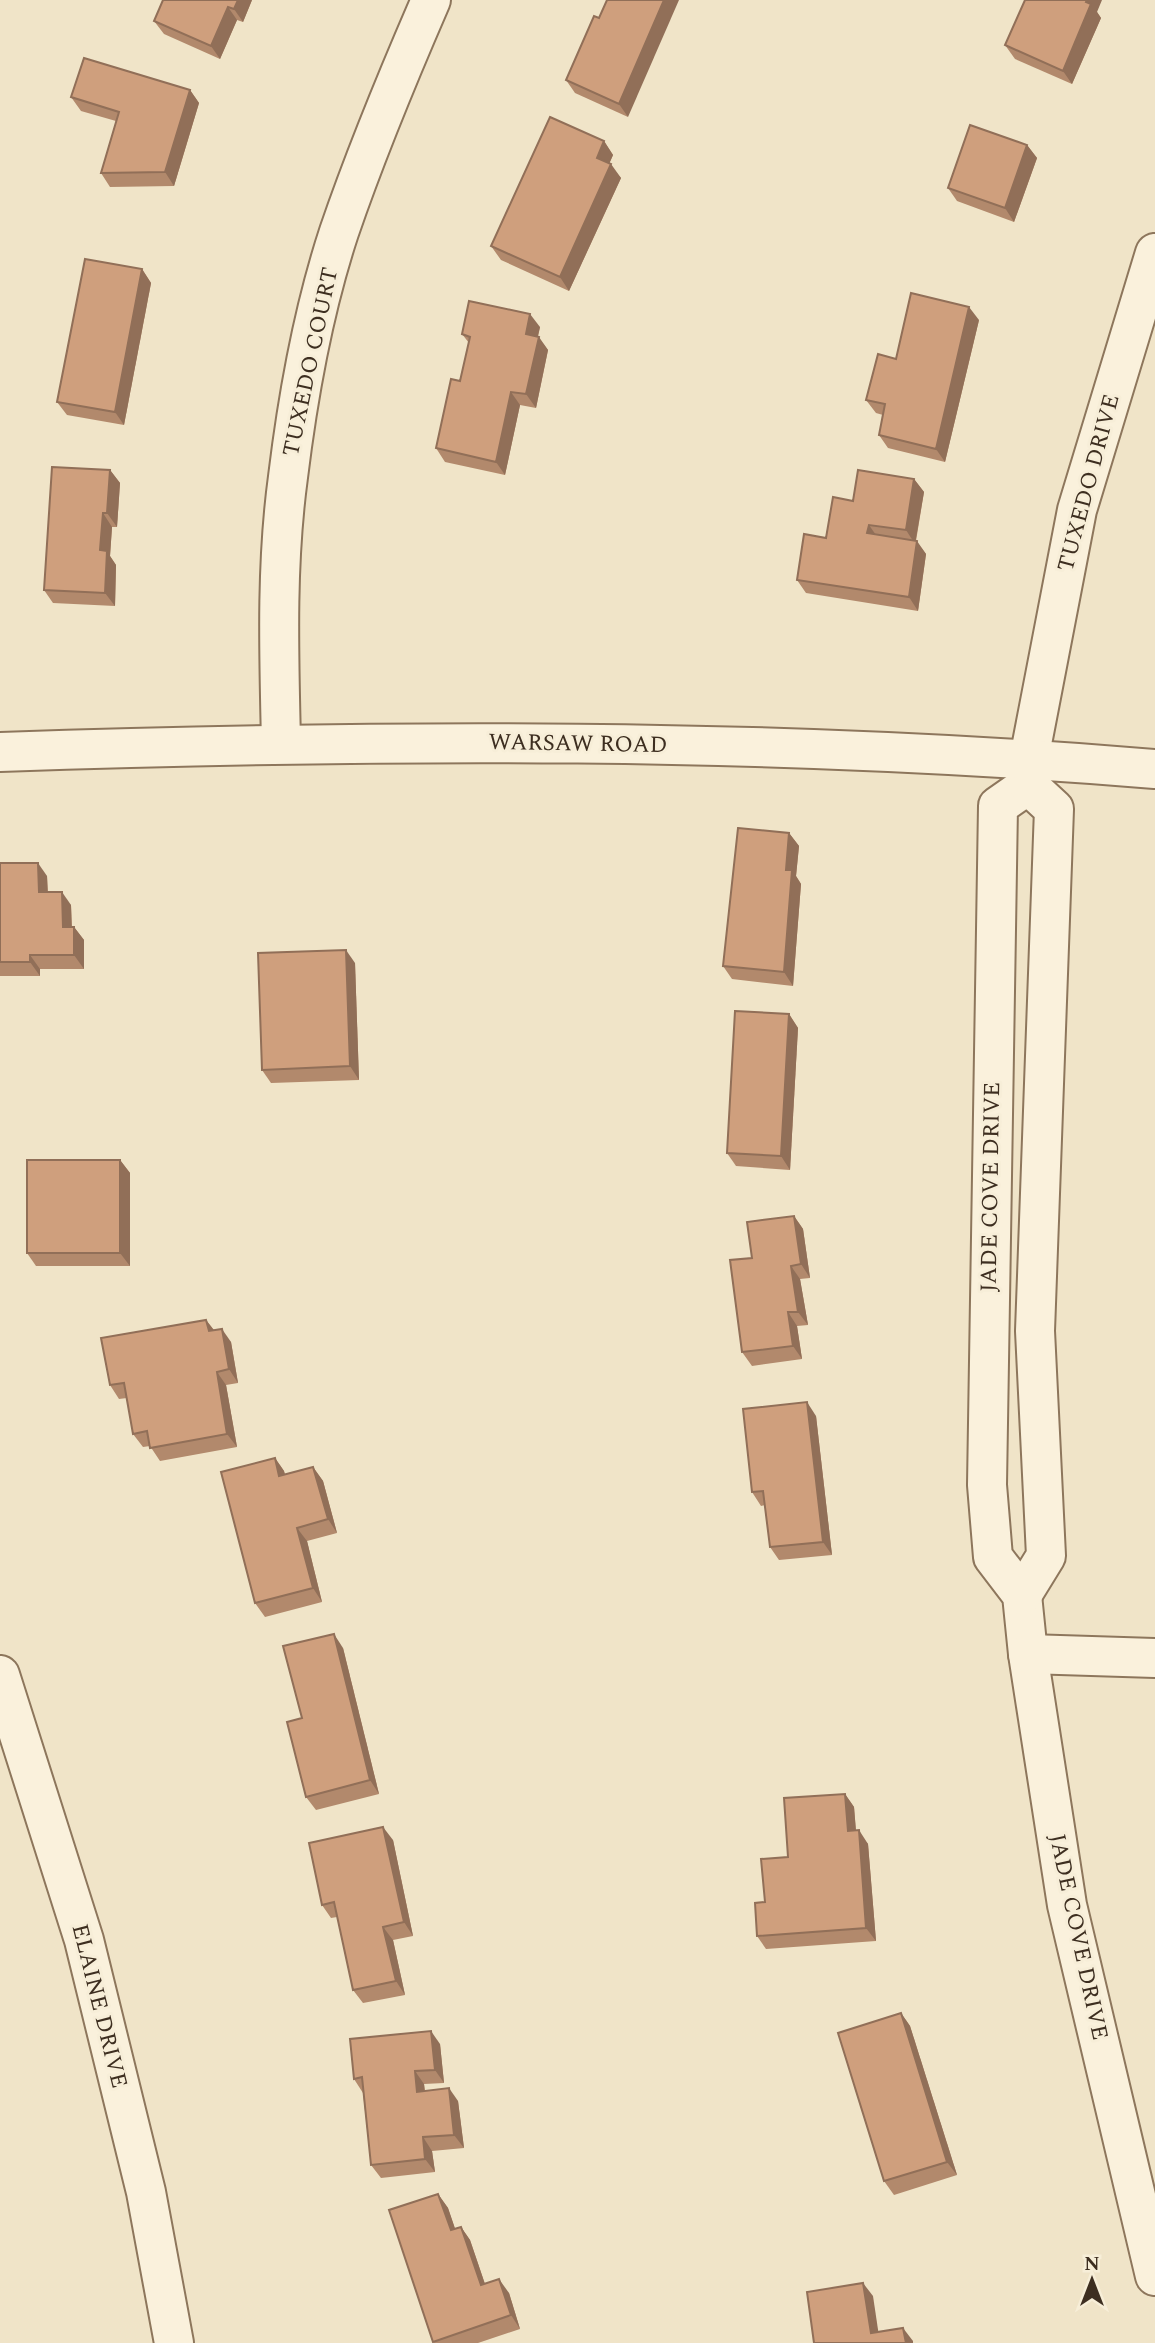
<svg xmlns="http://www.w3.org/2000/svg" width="1155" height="2343" font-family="Spectral,serif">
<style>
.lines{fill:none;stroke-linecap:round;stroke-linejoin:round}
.minor-casing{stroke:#8d765c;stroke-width:42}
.tertiary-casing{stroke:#8d765c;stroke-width:42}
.minor{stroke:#faf1dc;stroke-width:38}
.tertiary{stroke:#faf1dc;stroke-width:38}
.wall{fill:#b2896c}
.shaded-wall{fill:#916f58}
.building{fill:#cf9f7d;stroke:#916f58;stroke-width:2}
.labels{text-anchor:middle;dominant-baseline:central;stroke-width:6;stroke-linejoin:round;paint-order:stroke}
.street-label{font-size:23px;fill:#3d2e20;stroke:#f7eed8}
</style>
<rect width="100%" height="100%" fill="#f0e4c8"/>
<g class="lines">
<g class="minor-casing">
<g id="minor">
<path d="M 281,742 C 279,654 276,565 288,477 C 298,395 313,311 339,232 C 366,153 398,76 431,0"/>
<polyline points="1028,785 998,806 987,1485 993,1557 1022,1595 1028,1654 1067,1905 1155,2276"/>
<polyline points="1028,785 1029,759 1077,510 1155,253"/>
<polyline points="1022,1595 1046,1556 1035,1331 1054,809 1028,785"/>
<polyline points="1028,1654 1155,1658"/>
<polyline points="0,1675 84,1940 146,2192 174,2343"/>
</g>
</g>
<g class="tertiary-casing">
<path id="tertiary" d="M 0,752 C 385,739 771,737 1155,769"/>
</g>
<use href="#minor" class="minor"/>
<use href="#tertiary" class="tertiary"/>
</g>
<g class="wall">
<polygon points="252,0 243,22 237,20 220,59 164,34 154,21"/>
<polygon points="1097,12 1101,18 1072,84 1015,59 1005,45"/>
<polygon points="599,18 628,117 575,93 566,80"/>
<polygon points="190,90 199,103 174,186 110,187 101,173 116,121 81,111 71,97"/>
<polygon points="604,141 613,155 609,164 621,178 569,291 501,260 491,246"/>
<polygon points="1027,145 1037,158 1014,222 957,201 948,188"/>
<polygon points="142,269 151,283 124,425 67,415 57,402"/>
<polygon points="979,320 945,462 888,448 879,435 883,415 876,413 866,400 896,359"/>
<polygon points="540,327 538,337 548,350 536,408 520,405 505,475 445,462 436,448 460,381 469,343 462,334"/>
<polygon points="110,470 120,483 117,527 112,527 110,556 116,565 115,606 53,603 44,590"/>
<polygon points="914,479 924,492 916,541 926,554 918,611 806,593 797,580 853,501"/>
<polygon points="789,833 799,846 796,876 801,884 793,986 732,979 723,966"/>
<polygon points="0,863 47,876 48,892 71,905 72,927 74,927 84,940 84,969 40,969 40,976 0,976"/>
<polygon points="355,963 359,1080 271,1083 262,1070"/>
<polygon points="789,1014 798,1028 790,1170 736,1166 727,1153"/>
<polygon points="120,1160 130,1173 130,1266 36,1266 27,1253"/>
<polygon points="794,1216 803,1229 810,1278 800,1279 808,1325 797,1326 802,1359 752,1366 742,1352"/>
<polygon points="206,1320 214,1330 231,1342 238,1383 226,1385 237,1447 160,1461 150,1446 143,1447 133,1434 127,1398 119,1399 110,1385"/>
<polygon points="816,1416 832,1555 779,1560 770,1547 765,1505 761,1506 752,1492"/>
<polygon points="275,1458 284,1471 285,1475 313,1467 323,1481 337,1533 307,1541 322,1602 265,1617 255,1603"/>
<polygon points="343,1648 379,1794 316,1810 306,1797 302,1718"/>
<polygon points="845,1794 854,1807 856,1831 868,1844 876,1941 766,1949 757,1936 765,1902 788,1857"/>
<polygon points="393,1840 413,1936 393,1940 405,1995 363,2003 353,1990 337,1917 331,1918 322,1905"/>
<polygon points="901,2013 910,2026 957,2175 894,2195 884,2181"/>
<polygon points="440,2044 444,2083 424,2084 425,2091 458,2101 464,2148 432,2151 435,2172 381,2178 371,2165 363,2093 354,2079"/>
<polygon points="438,2194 448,2208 455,2229 461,2227 470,2240 485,2284 509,2293 520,2329 478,2343 434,2343 433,2342"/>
</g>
<g class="shaded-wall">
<polygon points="238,0 252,0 243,22 234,9"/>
<polygon points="664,0 679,0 628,117 619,104"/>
<polygon points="1087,0 1102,0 1097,12 1101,18 1072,84 1063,71"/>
<polygon points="228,7 237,20 220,59 211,46"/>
<polygon points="190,90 199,103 174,186 165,172"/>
<polygon points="604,141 613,155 606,171 597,158"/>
<polygon points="1027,145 1037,158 1014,222 1005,208"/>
<polygon points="611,164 621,178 569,291 560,277"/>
<polygon points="142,269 151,283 124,425 115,412"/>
<polygon points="969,307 979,320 945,462 936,449"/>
<polygon points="530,314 540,327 535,347 526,334"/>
<polygon points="539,337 548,350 536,408 526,394"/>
<polygon points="511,392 520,405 505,475 496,462"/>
<polygon points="110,470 120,483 117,527 107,513"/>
<polygon points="914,479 924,492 915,544 906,530"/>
<polygon points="103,513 112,527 110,556 116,565 115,606 105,593 100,550"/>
<polygon points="869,525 878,538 867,533"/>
<polygon points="917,541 926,554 918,611 909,597"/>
<polygon points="789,833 799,846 796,876 801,884 793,986 784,972 786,870"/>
<polygon points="38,863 47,876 48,905 39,892"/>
<polygon points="62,892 71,905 72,940 63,927"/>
<polygon points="74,927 84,940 84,969 74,955"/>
<polygon points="346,950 355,963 359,1080 350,1066"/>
<polygon points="30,955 40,969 40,976 30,962"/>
<polygon points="789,1014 798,1028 790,1170 781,1156"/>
<polygon points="120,1160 130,1173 130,1266 120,1253"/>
<polygon points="794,1216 803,1229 810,1278 801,1264"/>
<polygon points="791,1266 800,1279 808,1325 798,1312"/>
<polygon points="788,1312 797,1326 802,1359 793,1346"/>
<polygon points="206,1320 216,1333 209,1331"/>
<polygon points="222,1329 231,1342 238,1383 229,1369"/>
<polygon points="217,1372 226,1385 237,1447 227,1434"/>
<polygon points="807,1402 816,1416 832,1555 823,1542"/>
<polygon points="275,1458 284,1471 289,1489 279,1476"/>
<polygon points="313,1467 323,1481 337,1533 328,1519"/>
<polygon points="297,1528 307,1541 322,1602 313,1588"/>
<polygon points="334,1634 343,1648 379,1794 370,1780"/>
<polygon points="845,1794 854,1807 857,1844 848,1831"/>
<polygon points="383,1827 393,1840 413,1936 404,1922"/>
<polygon points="859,1830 868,1844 876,1941 866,1928"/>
<polygon points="383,1927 393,1940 405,1995 396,1981"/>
<polygon points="901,2013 910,2026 957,2175 947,2162"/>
<polygon points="431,2031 440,2044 444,2083 435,2070"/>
<polygon points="415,2071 424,2084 426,2105 417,2092"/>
<polygon points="449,2088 458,2101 464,2148 454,2135"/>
<polygon points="423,2137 432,2151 435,2172 425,2159"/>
<polygon points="438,2194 448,2208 460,2243 451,2230"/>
<polygon points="461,2227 470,2240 490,2299 481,2285"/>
<polygon points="499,2279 509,2293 520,2329 511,2315"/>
<polygon points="863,2283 873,2296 880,2343 871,2333"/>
<polygon points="903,2328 913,2341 913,2343 906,2343"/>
</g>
<g class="building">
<polygon points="163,0 238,0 234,9 228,7 211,46 154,21"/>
<polygon points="607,0 664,0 619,104 566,80 594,16 599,18"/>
<polygon points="1025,0 1087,0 1086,2 1091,4 1063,71 1005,45"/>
<polygon points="84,58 190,90 165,172 101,173 119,112 71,97"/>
<polygon points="550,117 604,141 597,158 611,164 560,277 491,246"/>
<polygon points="970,125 1027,145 1005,208 948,188"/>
<polygon points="85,259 142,269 115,412 57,402"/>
<polygon points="911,293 969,307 936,449 879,435 885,404 866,400 878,354 896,359"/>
<polygon points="469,301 530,314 526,334 539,337 526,394 511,392 496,462 436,448 451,379 460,381 470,337 462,334"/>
<polygon points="52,467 110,470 107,513 103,513 100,550 107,551 105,593 44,590"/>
<polygon points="858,470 914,479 906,530 869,525 867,533 917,541 909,597 797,580 804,534 826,538 833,497 853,501"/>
<polygon points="738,828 789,833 786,870 792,870 784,972 723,966"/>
<polygon points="0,863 38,863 39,892 62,892 63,927 74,927 74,955 30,955 30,962 0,962"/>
<polygon points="346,950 350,1066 262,1070 258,953"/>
<polygon points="735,1011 789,1014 781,1156 727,1153"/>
<rect x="27" y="1160" width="93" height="93"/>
<polygon points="794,1216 801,1264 791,1266 798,1312 788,1312 793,1346 742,1352 730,1260 752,1258 747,1222"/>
<polygon points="206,1320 209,1331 222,1329 229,1369 217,1372 227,1434 150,1448 147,1431 133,1434 124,1383 110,1385 101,1338"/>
<polygon points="807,1402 823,1542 770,1547 763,1491 752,1492 743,1409"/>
<polygon points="275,1458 279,1476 313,1467 328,1519 297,1528 313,1588 255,1603 221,1472"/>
<polygon points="334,1634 370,1780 306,1797 287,1722 302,1718 283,1646"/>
<polygon points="845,1794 848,1831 859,1830 866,1928 757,1936 755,1903 765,1902 761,1859 788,1857 784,1798"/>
<polygon points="383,1827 404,1922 383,1927 396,1981 353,1990 334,1902 322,1905 309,1843"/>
<polygon points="901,2013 947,2162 884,2181 838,2033"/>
<polygon points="431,2031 435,2070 415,2071 417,2092 449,2088 454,2135 423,2137 425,2159 371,2165 362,2077 354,2079 350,2039"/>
<polygon points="438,2194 451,2230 461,2227 481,2285 499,2279 511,2315 433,2342 389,2210"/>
<polygon points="863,2283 871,2333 903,2328 906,2343 814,2343 807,2292"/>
</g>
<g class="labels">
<g class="street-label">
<text transform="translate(311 362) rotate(-78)">TUXEDO COURT</text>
<text transform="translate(1089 483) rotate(-75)">TUXEDO DRIVE</text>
<text transform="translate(578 744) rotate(1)">WARSAW ROAD</text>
<text transform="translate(991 1187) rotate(-89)">JADE COVE DRIVE</text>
<text transform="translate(1078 1937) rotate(78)">JADE COVE DRIVE</text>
<text transform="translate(99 2006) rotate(76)">ELAINE DRIVE</text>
</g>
</g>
<g transform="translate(1092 2280)" stroke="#f7eed8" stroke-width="5" paint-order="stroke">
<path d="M0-5L12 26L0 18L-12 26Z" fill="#3d2e20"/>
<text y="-10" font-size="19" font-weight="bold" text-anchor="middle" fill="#3d2e20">N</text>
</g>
</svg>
